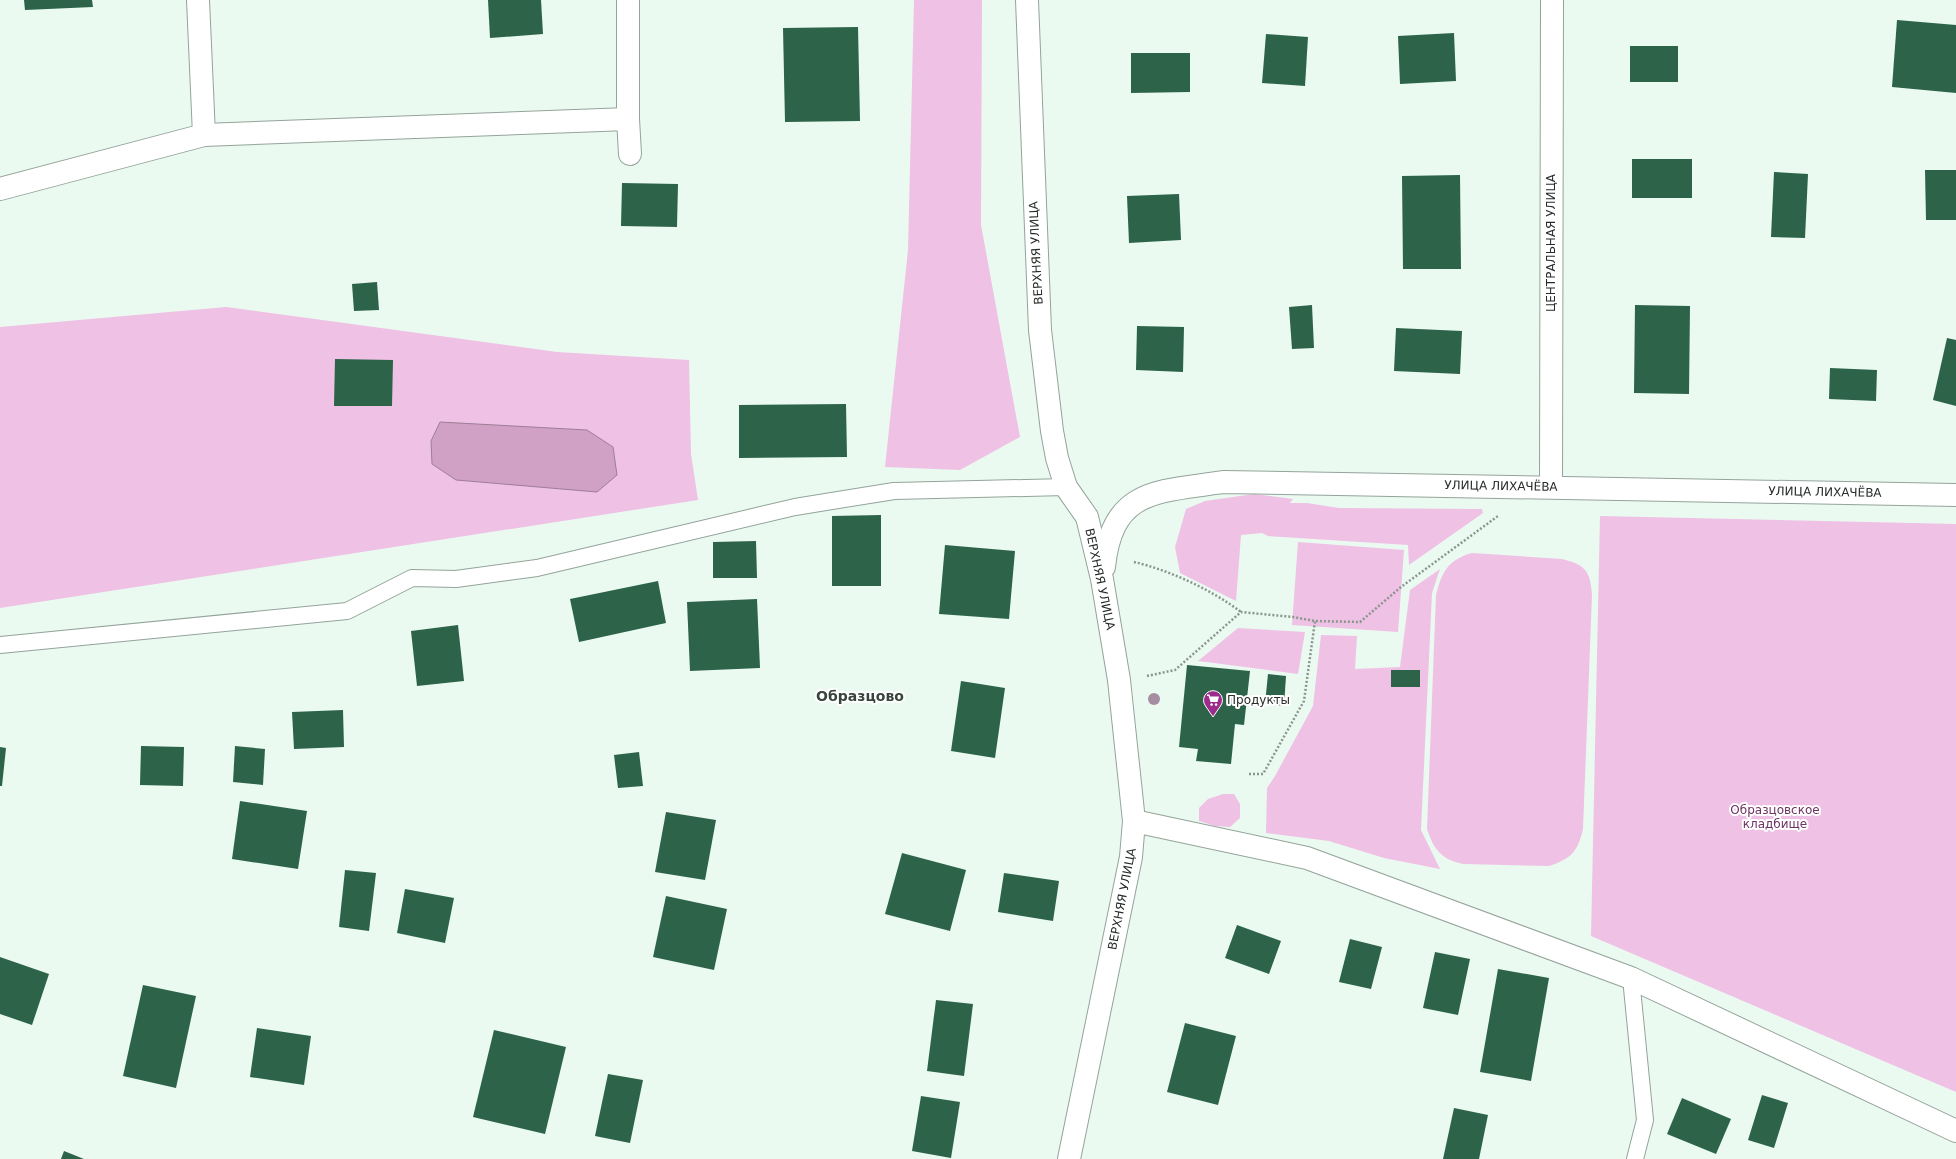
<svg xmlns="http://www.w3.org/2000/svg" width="1956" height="1159" font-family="'DejaVu Sans',sans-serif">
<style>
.green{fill:#efc1e4}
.water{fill:#d0a1c5;stroke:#9d7e96}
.building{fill:#2c6349}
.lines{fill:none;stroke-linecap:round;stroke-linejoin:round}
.service-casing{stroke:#94a39b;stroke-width:18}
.minor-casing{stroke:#94a39b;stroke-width:24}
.path{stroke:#8a958e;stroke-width:2.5;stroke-dasharray:2 2;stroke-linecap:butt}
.service{stroke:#fff;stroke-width:16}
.minor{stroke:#fff;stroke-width:22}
.tree{fill:#a58da2}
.labels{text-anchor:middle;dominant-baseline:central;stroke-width:4;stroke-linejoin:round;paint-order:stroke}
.street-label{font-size:12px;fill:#262c28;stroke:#fff}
.poi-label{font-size:12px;fill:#262c28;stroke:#fff;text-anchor:start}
.park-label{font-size:12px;fill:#6d3362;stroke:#fff}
.quarter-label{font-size:14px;font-weight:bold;fill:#37453d;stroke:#fff}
</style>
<rect width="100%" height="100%" fill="#eafaf1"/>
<g class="green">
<polygon points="914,0 982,0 981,225 1020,437 960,470 885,467 908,250"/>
<polygon points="226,307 557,352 689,360 691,454 698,500 0,608 0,327"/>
<polygon points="1254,494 1293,499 1290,503 1307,503 1339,508 1482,509 1483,513 1409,565 1408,545 1268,536 1262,533 1241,535 1236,601 1180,573 1175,547 1186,509 1205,501"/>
<polygon points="1600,516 1956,524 1956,1092 1591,936"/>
<polygon points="1298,542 1404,550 1398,632 1292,625"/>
<path d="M 1472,553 L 1562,559 C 1586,565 1590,571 1592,595 L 1583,829 C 1578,851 1571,859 1549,866 L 1463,864 C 1441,859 1434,850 1427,829 L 1436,595 C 1442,571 1448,560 1472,553 Z"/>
<polygon points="1440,569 1432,593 1421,830 1440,869 1384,858 1329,841 1266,833 1267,788 1275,776 1313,706 1321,635 1357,636 1355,669 1400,667 1410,590"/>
<polygon points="1238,628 1305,632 1298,674 1198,661"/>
<polygon points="1223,794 1234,794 1240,804 1240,818 1230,827 1215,826 1199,821 1199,808 1208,799"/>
</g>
<polygon class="water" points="440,422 587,430 613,447 617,475 597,492 456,480 432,464 431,441"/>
<g class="building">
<polygon points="24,0 92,0 93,7 25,10"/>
<polygon points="488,0 541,0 543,34 490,38"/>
<polygon points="1897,20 1956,25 1956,93 1892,87"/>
<polygon points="858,27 860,121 785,122 783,28"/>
<polygon points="1454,33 1456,81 1400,84 1398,36"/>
<polygon points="1266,34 1308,37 1305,86 1262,83"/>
<rect x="1630" y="46" width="48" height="36"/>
<polygon points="1131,53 1190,53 1190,92 1131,93"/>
<rect x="1632" y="159" width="60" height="39"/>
<polygon points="1925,170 1956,170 1956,220 1926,220"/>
<polygon points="1774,172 1808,174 1805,238 1771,237"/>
<polygon points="1460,175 1461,269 1403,269 1402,176"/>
<polygon points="622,183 678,184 677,227 621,226"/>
<polygon points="1179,194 1181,240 1129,243 1127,196"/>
<polygon points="377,282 379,310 354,311 352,284"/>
<polygon points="1312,305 1314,348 1292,349 1289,307"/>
<polygon points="1635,305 1690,306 1689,394 1634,393"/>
<polygon points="1137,326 1184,327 1183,372 1136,370"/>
<polygon points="1396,328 1462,331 1460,374 1394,371"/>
<polygon points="1947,338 1956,340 1956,406 1933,400"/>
<polygon points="335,359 393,360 392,406 334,406"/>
<polygon points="1830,368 1877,370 1876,401 1829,399"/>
<polygon points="846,404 847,457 739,458 739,405"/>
<polygon points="881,515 881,586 832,586 832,516"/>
<polygon points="756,541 757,578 713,578 713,542"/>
<polygon points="945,545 1015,551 1009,619 939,614"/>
<polygon points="658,581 666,623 579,642 570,599"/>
<polygon points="757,599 760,668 690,671 687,602"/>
<polygon points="458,625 464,681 417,686 411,631"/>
<polygon points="1187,665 1250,671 1244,725 1235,724 1231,764 1196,761 1198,749 1179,747"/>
<rect x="1391" y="670" width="29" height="17"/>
<polygon points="1268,674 1286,676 1284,706 1265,704"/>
<polygon points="961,681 1005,688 995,758 951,751"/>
<polygon points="343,710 344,747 294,749 292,712"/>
<polygon points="141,746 184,747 183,786 140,785"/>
<polygon points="235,746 265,749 263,785 233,782"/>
<polygon points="0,747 6,748 2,786 0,786"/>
<polygon points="639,752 643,786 618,788 614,755"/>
<polygon points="240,801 307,811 298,869 232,859"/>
<polygon points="666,812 716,820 705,880 655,872"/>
<polygon points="902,853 966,870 950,931 885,914"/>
<polygon points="345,870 376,873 369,931 339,927"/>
<polygon points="1004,873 1059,881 1053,921 998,912"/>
<polygon points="405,889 454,898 445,943 397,933"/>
<polygon points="666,896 727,909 714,970 653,957"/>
<polygon points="1237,925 1281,941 1269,974 1225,958"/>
<polygon points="1350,939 1382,947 1371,989 1339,982"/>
<polygon points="1435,952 1470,959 1458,1015 1423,1008"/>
<polygon points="0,957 49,974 32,1025 0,1014"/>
<polygon points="1498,969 1549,978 1531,1081 1480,1072"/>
<polygon points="143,985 196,996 176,1088 123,1076"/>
<polygon points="936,1000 973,1004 964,1076 927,1071"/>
<polygon points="1185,1023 1236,1036 1218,1105 1167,1092"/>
<polygon points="257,1028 311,1036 304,1085 250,1077"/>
<polygon points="494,1030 566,1047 545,1134 473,1117"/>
<polygon points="608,1074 643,1080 630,1143 595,1136"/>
<polygon points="1762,1095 1788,1103 1774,1148 1748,1140"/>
<polygon points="921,1096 960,1102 951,1158 912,1151"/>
<polygon points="1682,1098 1731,1119 1716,1154 1667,1134"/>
<polygon points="1454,1108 1488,1115 1479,1159 1443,1159"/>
<polygon points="64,1151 84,1159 61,1159"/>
</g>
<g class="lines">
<g class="service-casing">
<g id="service">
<polyline points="0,645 347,611 412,578 456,579 537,568 795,507 894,491 1066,487"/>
<polyline points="1631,978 1645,1120 1635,1159"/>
</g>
</g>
<g class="minor-casing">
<g id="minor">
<polyline points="198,0 204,135"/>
<polyline points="1027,0 1040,330 1052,431 1057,458 1066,487 1087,517 1102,579 1119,680 1134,821 1131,857 1069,1159"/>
<polyline points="628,119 628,0"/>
<polyline points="0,189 204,135 628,119 630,154"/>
<polyline points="1551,487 1552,0"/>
<path d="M 1104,567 C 1112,488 1158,492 1223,482 L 1956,495"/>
<polyline points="1134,821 1307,858 1631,978 1956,1131"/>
</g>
</g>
<g class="path">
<path d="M 1134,562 C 1169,570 1212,590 1241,612"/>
<polyline points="1147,676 1175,670 1241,612 1293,617 1315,621 1360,622 1401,587 1498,516"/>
<polyline points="1249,774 1263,774 1304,701 1315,621"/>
</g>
<use href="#service" class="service"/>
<use href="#minor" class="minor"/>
</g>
<circle class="tree" cx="1154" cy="699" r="6"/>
<defs>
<g id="supermarket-pin" transform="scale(1)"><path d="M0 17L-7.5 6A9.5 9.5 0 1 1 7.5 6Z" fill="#9c2c8b" stroke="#fff"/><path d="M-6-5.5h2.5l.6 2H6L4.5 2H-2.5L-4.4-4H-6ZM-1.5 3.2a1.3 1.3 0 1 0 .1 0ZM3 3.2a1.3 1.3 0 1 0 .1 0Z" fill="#fff"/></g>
</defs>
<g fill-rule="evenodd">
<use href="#supermarket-pin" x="1213" y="700"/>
</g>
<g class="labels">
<g class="street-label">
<text transform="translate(1551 243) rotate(-90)">ЦЕНТРАЛЬНАЯ УЛИЦА</text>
<text transform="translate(1036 253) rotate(-93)">ВЕРХНЯЯ УЛИЦА</text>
<text transform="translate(1501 486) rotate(1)">УЛИЦА ЛИХАЧЁВА</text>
<text transform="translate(1825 492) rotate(1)">УЛИЦА ЛИХАЧЁВА</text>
<text transform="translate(1100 579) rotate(78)">ВЕРХНЯЯ УЛИЦА</text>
<text transform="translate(1122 899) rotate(-79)">ВЕРХНЯЯ УЛИЦА</text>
</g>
<g class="poi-label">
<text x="1227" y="700">Продукты</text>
</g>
<g class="park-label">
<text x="1775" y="810">Образцовское<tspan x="1775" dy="14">кладбище</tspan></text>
</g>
<g class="quarter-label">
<text x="860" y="696">Образцово</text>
</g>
</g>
</svg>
